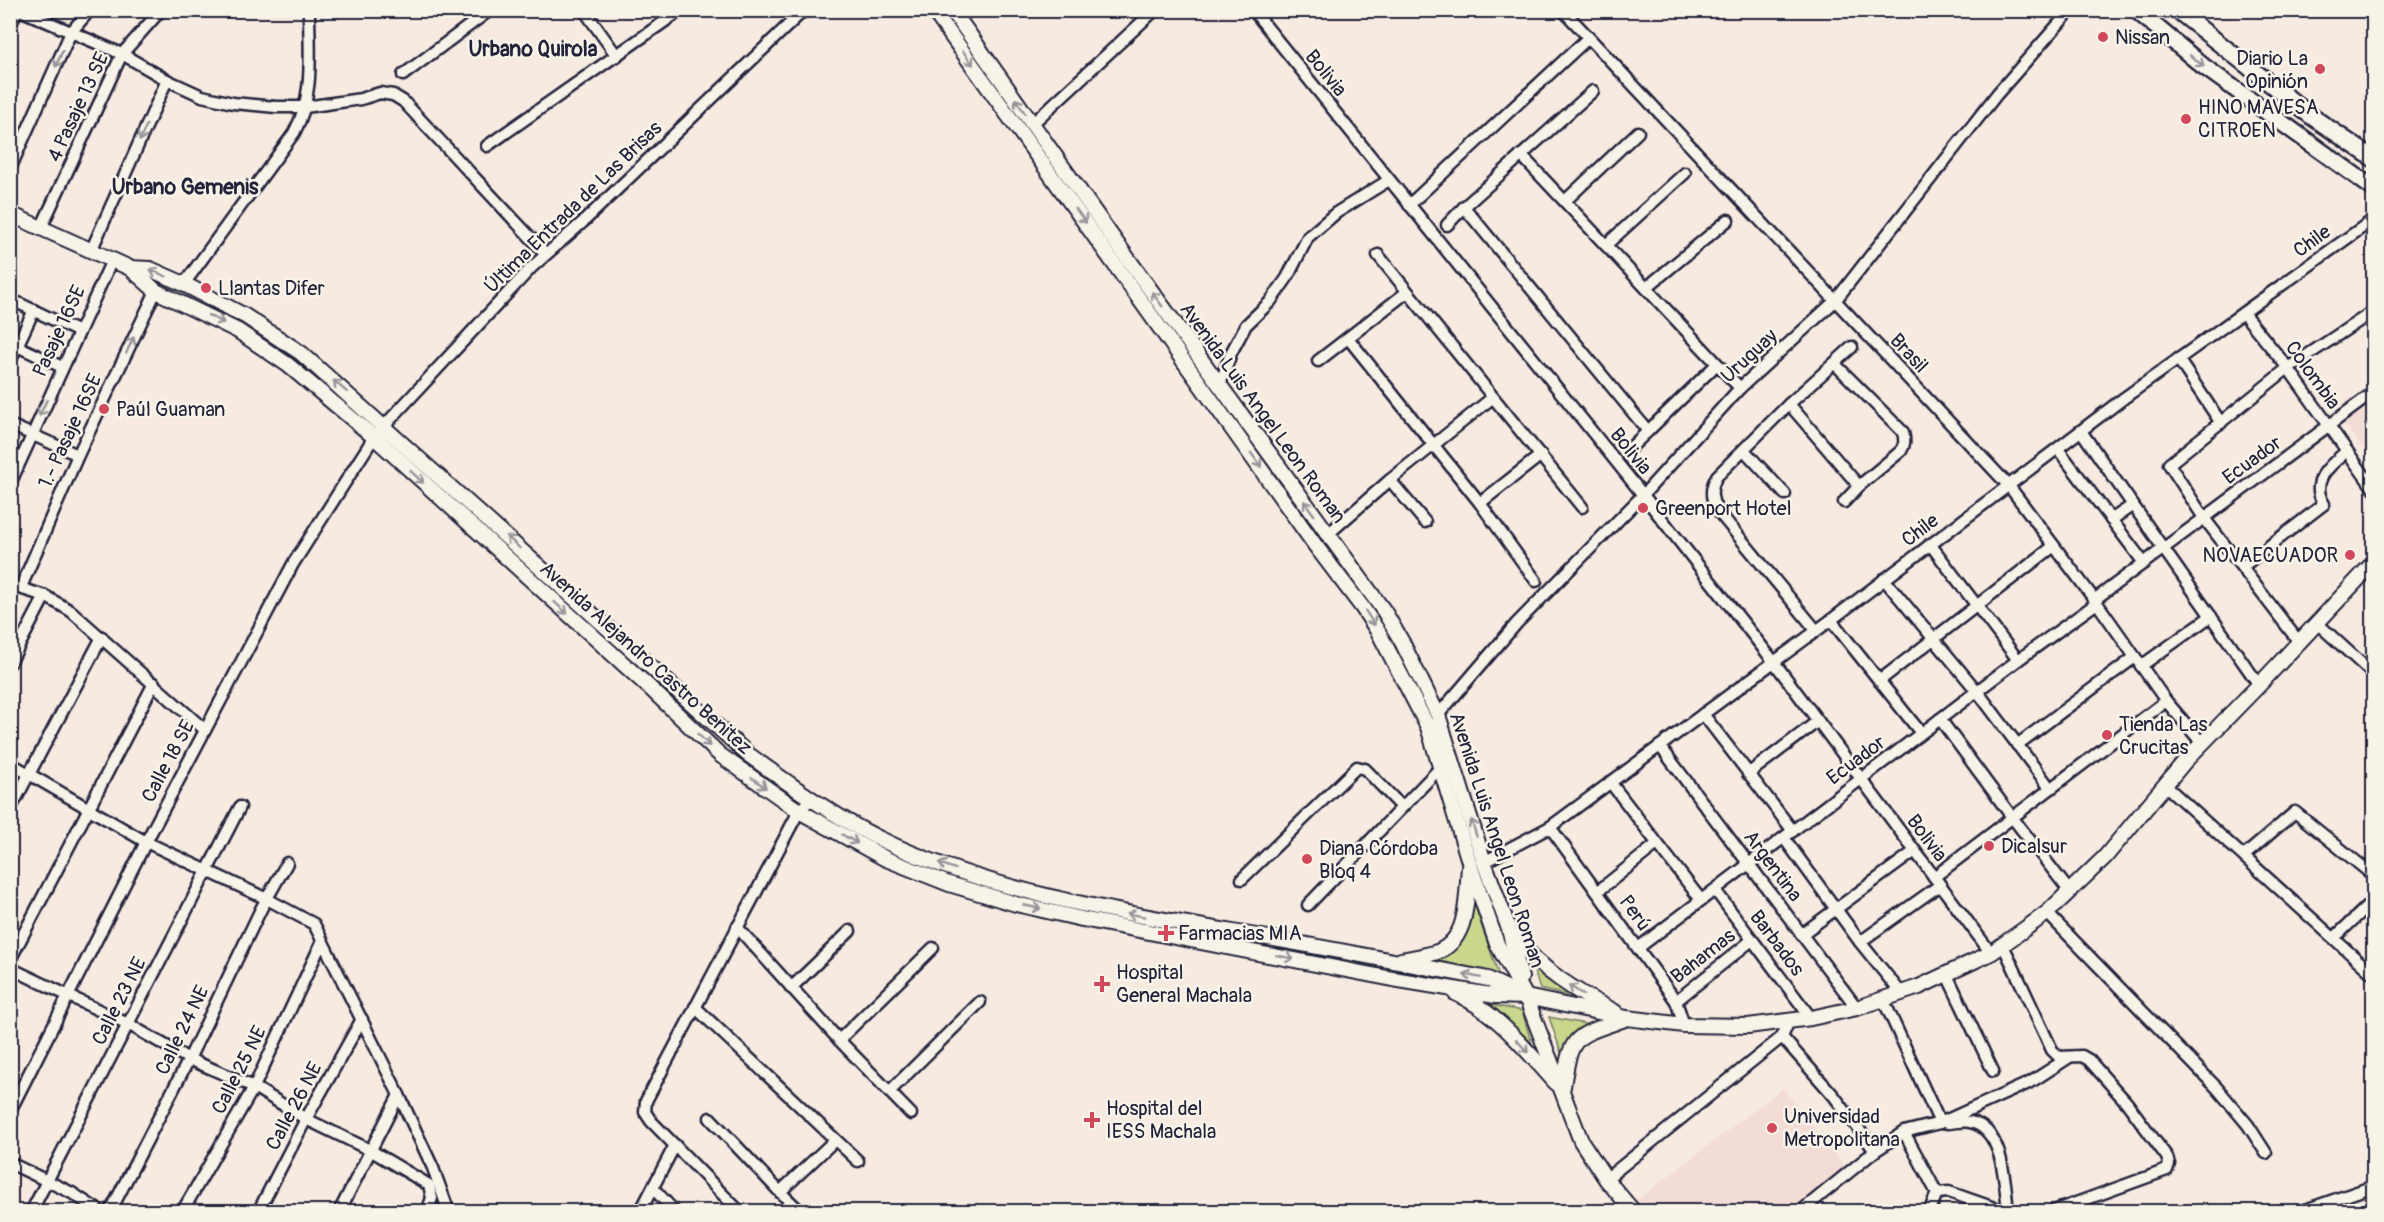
<svg xmlns="http://www.w3.org/2000/svg" width="2384" height="1222" font-family="Pangolin,sans-serif">
<style>
.built{fill:#f4dcd6}
.green{fill:#c8d78c;stroke:#757c64;stroke-width:1.5}
.lines{fill:none;stroke-linecap:round;stroke-linejoin:round}
.street-casing{stroke:#22223b;stroke-width:15}
.secondary-casing{stroke:#22223b;stroke-width:18}
.primary-casing{stroke:#22223b;stroke-width:20}
.street{stroke:#f7f3e8;stroke-width:10}
.secondary{stroke:#f7f3e8;stroke-width:14}
.primary{stroke:#f7f3e8;stroke-width:15}
.oneway{stroke:#97959a}
.poi-dot{fill:#d1495b;stroke:#f7f3e8;stroke-width:2}
.labels{text-anchor:middle;dominant-baseline:central;stroke-width:5;stroke-linejoin:round;paint-order:stroke}
.poi-label{font-size:20px;fill:#22223b;stroke:#f7f3e8;text-anchor:start}
.street-label{font-size:20px;fill:#22223b;stroke:#f7f3e8}
.neighbourhood-label{font-size:21px;font-weight:bold;fill:#22223b;stroke:#f7f3e8}
</style>
<rect width="100%" height="100%" fill="#f7eae1"/>
<filter id="ink" filterUnits="userSpaceOnUse"><feTurbulence type="fractalNoise" baseFrequency=".0167" numOctaves="2"/><feDisplacementMap in="SourceGraphic" scale="12" xChannelSelector="R" yChannelSelector="G"/><feConvolveMatrix kernelMatrix="1 2 1 2 8 2 1 2 1" color-interpolation-filters="sRGB"/></filter>
<g filter="url(#ink)">
<g class="built">
<polygon points="2373,398 2373,461 2342,421"/>
<polygon points="1783,1088 1846,1168 1790,1211 1640,1211 1633,1203"/>
</g>
<g class="green">
<polygon points="1472,897 1499,976 1420,962 1438,955"/>
<polygon points="1533,967 1542,976 1579,998 1540,989"/>
<polygon points="1477,1002 1522,1011 1535,1054"/>
<path d="M 1549,1017 L 1596,1026 C 1576,1031 1568,1037 1563,1058 Z"/>
</g>
<g class="lines">
<g class="street-casing">
<g id="street">
<polyline points="20,10 122,54 167,80 202,96 233,103 276,107 305,107 361,99 380,93 393,95 403,101 546,254"/>
<polyline points="584,10 617,56"/>
<polyline points="1253,10 1643,495 1774,662 1991,953"/>
<polyline points="1563,10 2009,486 2097,603 2166,701 2202,743"/>
<polyline points="10,26 17,10"/>
<polyline points="403,75 490,10"/>
<polyline points="1593,91 1464,207 1648,431 1717,364"/>
<polyline points="1032,124 1155,10"/>
<polyline points="487,146 681,10"/>
<polyline points="1521,155 1740,388"/>
<polyline points="10,169 71,32 90,10"/>
<polyline points="1565,201 1638,132"/>
<polyline points="1409,205 1588,38"/>
<polyline points="1447,225 1464,207"/>
<polyline points="41,228 122,54 161,10"/>
<polyline points="1606,245 1685,173"/>
<polyline points="91,251 167,80"/>
<polyline points="1378,255 1582,507"/>
<path d="M 184,284 L 294,133 C 315,95 309,52 309,10"/>
<polyline points="1646,288 1728,220"/>
<polyline points="10,299 79,332"/>
<polyline points="2243,313 2288,368 2374,489"/>
<polyline points="1348,338 1480,503 1536,581"/>
<polyline points="17,346 62,367"/>
<polyline points="2178,359 2221,423"/>
<polyline points="10,361 34,310"/>
<polyline points="1318,361 1407,292"/>
<path d="M 1835,364 L 1903,432 C 1905,440 1905,445 1901,451 L 1859,486 L 1844,502"/>
<polyline points="1220,385 1231,353 1246,325 1270,302 1287,278 1308,237 1336,213 1389,180"/>
<polyline points="1789,404 1859,486"/>
<polyline points="10,425 78,455"/>
<polyline points="2081,431 2259,685"/>
<polyline points="2058,449 2144,563"/>
<polyline points="1628,450 1648,431"/>
<polyline points="1744,450 1785,494"/>
<polyline points="1390,480 1425,522"/>
<polyline points="10,484 112,260"/>
<polyline points="1480,503 1541,455"/>
<polyline points="2111,520 2133,505"/>
<polyline points="1328,534 1390,480 1492,398"/>
<polyline points="1930,544 2018,660"/>
<path d="M 2242,567 L 2324,504 C 2309,481 2330,465 2347,451"/>
<polyline points="1884,579 1977,691 2050,788"/>
<polyline points="10,585 45,596 71,611 205,730"/>
<polyline points="21,587 78,455 156,291"/>
<polyline points="2094,600 2374,392"/>
<polyline points="1831,620 1921,733"/>
<polyline points="2317,623 2374,675"/>
<path d="M 1816,630 L 1717,510 C 1710,498 1710,488 1717,476 L 1789,404 L 1852,347"/>
<polyline points="2299,642 2204,518 2169,464 2288,368 2374,311"/>
<polyline points="10,663 45,596"/>
<polyline points="2141,666 2211,616"/>
<polyline points="1879,681 2054,546"/>
<polyline points="1703,714 1793,831"/>
<polyline points="1438,715 1517,623 1643,495 1740,388 1835,301 1997,94 2071,10"/>
<polyline points="1940,719 2012,817 2070,892"/>
<polyline points="2017,745 2135,657"/>
<polyline points="1660,746 1857,1008"/>
<polyline points="10,763 146,842 267,899 314,924 399,1095 433,1168 449,1212"/>
<polyline points="1748,774 1818,721"/>
<polyline points="1610,782 1701,900"/>
<polyline points="2166,786 2374,975"/>
<polyline points="10,810 102,637"/>
<polyline points="1550,827 1676,1001 1684,1025"/>
<polyline points="1784,838 1860,942 1901,993"/>
<polyline points="2244,856 2295,812 2374,876"/>
<polyline points="1484,862 1550,827 1831,620 2124,398 2374,219"/>
<polyline points="1934,877 2166,701"/>
<polyline points="1242,879 1357,767 1365,769 1402,807"/>
<polyline points="1715,890 1811,1018"/>
<polyline points="1597,892 1657,844"/>
<polyline points="1308,905 1440,768"/>
<polyline points="2047,913 2217,1088 2248,1125 2266,1153"/>
<polyline points="737,927 839,1040 911,1114"/>
<polyline points="1802,934 1915,851"/>
<polyline points="2334,938 2374,900"/>
<polyline points="1860,942 1940,885"/>
<polyline points="2003,945 2052,1050 2059,1057 2082,1056 2089,1060 2127,1103 2167,1157 2169,1164 2167,1170 2051,1212"/>
<polyline points="1638,948 2018,660 2097,603"/>
<polyline points="10,960 154,683"/>
<polyline points="10,968 128,1024 189,1059 254,1087 306,1119 370,1150 429,1185 432,1198 427,1212"/>
<polyline points="1947,975 1993,1071"/>
<polyline points="791,988 850,931"/>
<polyline points="1883,999 1940,1123"/>
<polyline points="1676,1001 1752,940"/>
<polyline points="695,1007 858,1161"/>
<polyline points="1782,1037 1834,1096 1875,1151"/>
<polyline points="839,1040 933,948"/>
<polyline points="889,1092 980,1002"/>
<polyline points="10,1111 146,842 293,564 374,437 532,267 583,222 804,10"/>
<polyline points="710,1118 780,1192 801,1212"/>
<path d="M 1947,1123 C 1954,1123 1963,1120 1970,1122 C 2004,1128 2005,1185 2008,1212"/>
<polyline points="1904,1132 1937,1193 1929,1212"/>
<polyline points="10,1163 72,1193 101,1212"/>
<polyline points="1606,1179 1782,1037 1789,1021"/>
<polyline points="653,1188 675,1212"/>
<polyline points="780,1192 835,1140"/>
<polyline points="1937,1193 1949,1192 2006,1212"/>
<polyline points="31,1212 240,807"/>
<polyline points="110,1212 189,1059 261,909 287,863"/>
<polyline points="182,1212 254,1087 322,942"/>
<polyline points="258,1212 306,1119 362,1019"/>
<polyline points="339,1212 399,1095"/>
<polyline points="640,1212 675,1145"/>
<polyline points="740,1212 651,1121 645,1112 646,1101 799,811 810,800"/>
<polyline points="1800,1212 1875,1151 1904,1132 1940,1123 2031,1082 2068,1058"/>
<polyline points="2299,1212 2374,1186"/>
</g>
</g>
<g class="secondary-casing">
<g id="secondary">
<polyline points="933,10 1315,545 1362,607 1379,633 1428,727 1470,865 1497,944 1526,997 1581,1141 1606,1179 1634,1212"/>
<polyline points="952,10 1115,241 1384,611 1402,642 1438,715 1484,862 1509,929 1521,978"/>
<polyline points="10,214 130,268 156,291 238,331 288,365 374,437 650,688 720,755 799,811 886,859 949,884 1016,904 1082,919 1393,979 1496,996 1526,997 1627,1018 1684,1025 1748,1026 1811,1018 1857,1008 1919,987 1991,953 2047,913 2105,857 2185,761 2259,685 2374,562"/>
<path d="M 130,268 L 150,269 L 184,284 L 245,316 L 301,353 L 749,755 C 796,789 843,823 895,846 C 1002,894 1119,912 1233,932 C 1318,946 1403,963 1488,979 L 1519,994"/>
<path d="M 1514,936 C 1540,970 1577,992 1615,1012"/>
<path d="M 1401,960 C 1412,958 1423,956 1434,953 C 1470,942 1466,897 1469,867"/>
<path d="M 1455,993 C 1498,1013 1525,1049 1556,1083"/>
<path d="M 1563,1087 C 1571,1032 1575,1037 1625,1019"/>
</g>
</g>
<g class="primary-casing">
<g id="primary">
<polyline points="2136,10 2203,66 2374,189"/>
<polyline points="2177,10 2311,116 2374,159"/>
</g>
</g>
<use href="#street" class="street"/>
<use href="#secondary" class="secondary"/>
<use href="#primary" class="primary"/>
</g>
<defs><path id="oneway-shaft" d="M-6 0H5M1.5-3L5.5 0L1.5 3" fill="none" stroke-width="1.6" stroke-linecap="round" stroke-linejoin="round" transform="scale(1.5)"/></defs>
<g class="oneway">
<use href="#oneway-shaft" transform="translate(968 58) rotate(54)"/>
<use href="#oneway-shaft" transform="translate(59 59) rotate(114)"/>
<use href="#oneway-shaft" transform="translate(2197 61) rotate(39)"/>
<use href="#oneway-shaft" transform="translate(1020 106) rotate(-125)"/>
<use href="#oneway-shaft" transform="translate(143 133) rotate(114)"/>
<use href="#oneway-shaft" transform="translate(1081 216) rotate(54)"/>
<use href="#oneway-shaft" transform="translate(158 273) rotate(-158)"/>
<use href="#oneway-shaft" transform="translate(1157 299) rotate(-126)"/>
<use href="#oneway-shaft" transform="translate(216 319) rotate(26)"/>
<use href="#oneway-shaft" transform="translate(130 345) rotate(-65)"/>
<use href="#oneway-shaft" transform="translate(340 386) rotate(-139)"/>
<use href="#oneway-shaft" transform="translate(43 408) rotate(115)"/>
<use href="#oneway-shaft" transform="translate(1256 460) rotate(55)"/>
<use href="#oneway-shaft" transform="translate(417 477) rotate(43)"/>
<use href="#oneway-shaft" transform="translate(1309 508) rotate(-126)"/>
<use href="#oneway-shaft" transform="translate(513 542) rotate(-138)"/>
<use href="#oneway-shaft" transform="translate(561 608) rotate(42)"/>
<use href="#oneway-shaft" transform="translate(1370 618) rotate(57)"/>
<use href="#oneway-shaft" transform="translate(704 740) rotate(44)"/>
<use href="#oneway-shaft" transform="translate(759 783) rotate(35)"/>
<use href="#oneway-shaft" transform="translate(1474 828) rotate(-107)"/>
<use href="#oneway-shaft" transform="translate(850 839) rotate(29)"/>
<use href="#oneway-shaft" transform="translate(947 866) rotate(-160)"/>
<use href="#oneway-shaft" transform="translate(1032 907) rotate(13)"/>
<use href="#oneway-shaft" transform="translate(1136 915) rotate(-170)"/>
<use href="#oneway-shaft" transform="translate(1285 957) rotate(12)"/>
<use href="#oneway-shaft" transform="translate(1472 976) rotate(-169)"/>
<use href="#oneway-shaft" transform="translate(1576 990) rotate(-146)"/>
<use href="#oneway-shaft" transform="translate(1522 1046) rotate(48)"/>
</g>
</g>
<g class="poi-dot">
<circle cx="2103" cy="37" r="6"/>
<circle cx="2320" cy="69" r="6"/>
<circle cx="2186" cy="119" r="6"/>
<circle cx="206" cy="288" r="6"/>
<circle cx="104" cy="409" r="6"/>
<circle cx="1643" cy="508" r="6"/>
<circle cx="2350" cy="555" r="6"/>
<circle cx="2107" cy="735" r="6"/>
<circle cx="1989" cy="846" r="6"/>
<circle cx="1307" cy="859" r="6"/>
<path d="M1163 924h6v6h6v6h-6v6h-6v-6h-6v-6h6z"/>
<path d="M1099 975h6v6h6v6h-6v6h-6v-6h-6v-6h6z"/>
<path d="M1089 1111h6v6h6v6h-6v6h-6v-6h-6v-6h6z"/>
<circle cx="1772" cy="1128" r="6"/>
</g>
<g class="labels">
<g class="poi-label">
<text x="2115" y="37">Nissan</text>
<text x="2308" y="58" text-anchor="end">Diario La<tspan x="2308" dy="23">Opinión</tspan></text>
<text x="2198" y="107">HINO MAVESA<tspan x="2198" dy="23">CITROEN</tspan></text>
<text x="218" y="288">Llantas Difer</text>
<text x="116" y="409">Paúl Guaman</text>
<text x="1655" y="508">Greenport Hotel</text>
<text x="2338" y="555" text-anchor="end">NOVAECUADOR</text>
<text x="2119" y="724">Tienda Las<tspan x="2119" dy="23">Crucitas</tspan></text>
<text x="2001" y="846">Dicalsur</text>
<text x="1319" y="848">Diana Córdoba<tspan x="1319" dy="23">Bloq 4</tspan></text>
<text x="1178" y="933">Farmacias MIA</text>
<text x="1116" y="972">Hospital<tspan x="1116" dy="23">General Machala</tspan></text>
<text x="1106" y="1108">Hospital del<tspan x="1106" dy="23">IESS Machala</tspan></text>
<text x="1784" y="1116">Universidad<tspan x="1784" dy="23">Metropolitana</tspan></text>
</g>
<g class="street-label">
<text transform="translate(1326 73) rotate(51)">Bolivia</text>
<text transform="translate(78 107) rotate(-65)">4 Pasaje 13 SE</text>
<text transform="translate(573 207) rotate(-44)">Última Entrada de Las Brisas</text>
<text transform="translate(2312 241) rotate(-36)">Chile</text>
<text transform="translate(59 331) rotate(-65)">Pasaje 16SE</text>
<text transform="translate(1909 353) rotate(47)">Brasil</text>
<text transform="translate(1749 356) rotate(-43)">Uruguay</text>
<text transform="translate(2313 375) rotate(54)">Colombia</text>
<text transform="translate(1263 413) rotate(54)">Avenida Luis Angel Leon Roman</text>
<text transform="translate(70 431) rotate(-65)">1.- Pasaje 16SE</text>
<text transform="translate(1631 451) rotate(51)">Bolivia</text>
<text transform="translate(2252 460) rotate(-36)">Ecuador</text>
<text transform="translate(1920 530) rotate(-37)">Chile</text>
<text transform="translate(646 658) rotate(42)">Avenida Alejandro Castro Benitez</text>
<text transform="translate(1856 760) rotate(-37)">Ecuador</text>
<text transform="translate(168 761) rotate(-62)">Calle 18 SE</text>
<text transform="translate(1927 838) rotate(53)">Bolivia</text>
<text transform="translate(1497 840) rotate(72)">Avenida Luis Angel Leon Roman</text>
<text transform="translate(1773 866) rotate(53)">Argentina</text>
<text transform="translate(1635 913) rotate(54)">Perú</text>
<text transform="translate(1777 943) rotate(53)">Barbados</text>
<text transform="translate(1703 956) rotate(-38)">Bahamas</text>
<text transform="translate(119 1001) rotate(-63)">Calle 23 NE</text>
<text transform="translate(182 1030) rotate(-64)">Calle 24 NE</text>
<text transform="translate(239 1070) rotate(-63)">Calle 25 NE</text>
<text transform="translate(294 1106) rotate(-62)">Calle 26 NE</text>
</g>
<g class="neighbourhood-label">
<text x="533" y="49">Urbano Quirola</text>
<text x="185" y="187">Urbano Gemenis</text>
</g>
</g>
<rect width="2384" height="1222" fill="none" stroke="#f7f3e8" stroke-width="36"/>
<rect x="18" y="18" width="2348" height="1186" fill="none" stroke="#22223b" stroke-width="2" filter="url(#ink)"/>
</svg>
